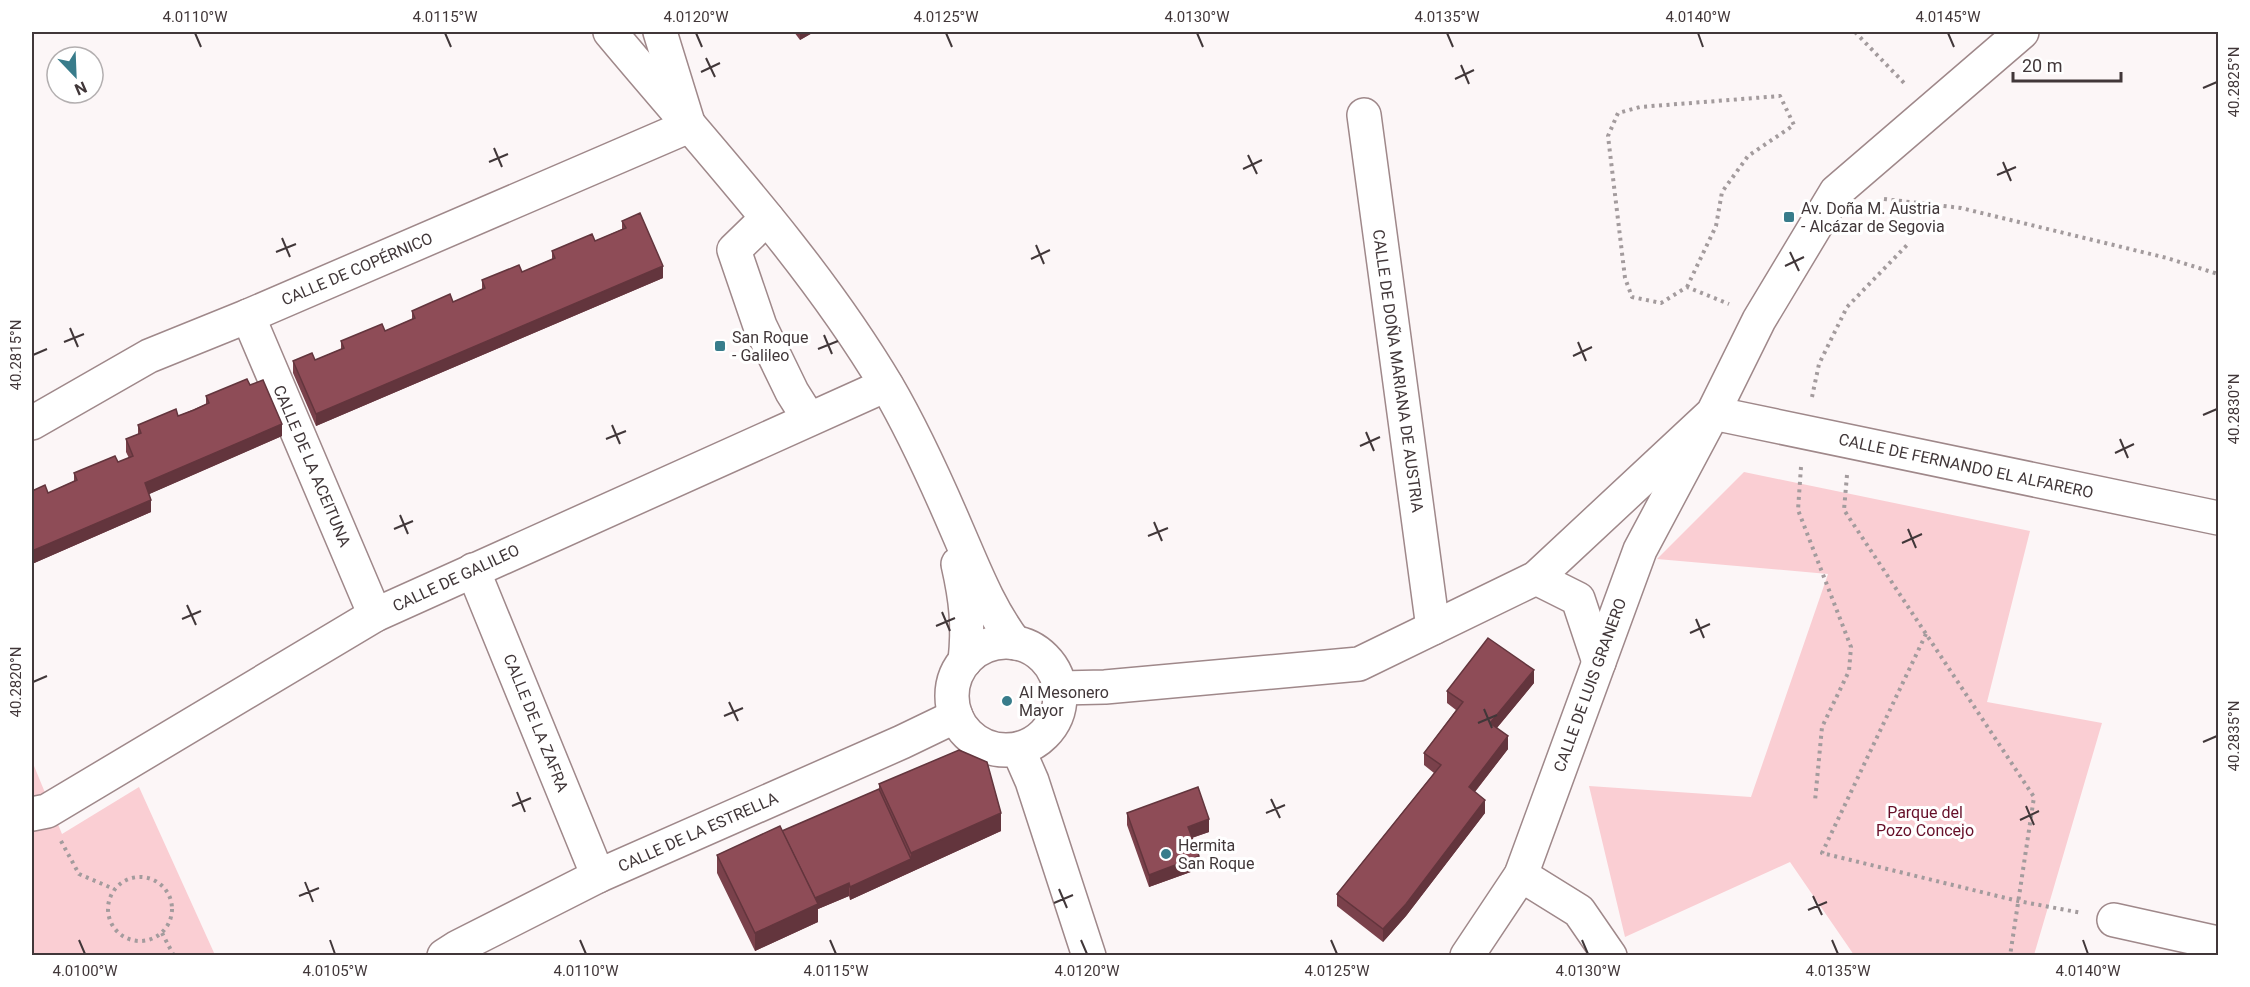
<svg xmlns="http://www.w3.org/2000/svg" width="2250" height="987" font-family="Roboto,sans-serif">
<style>
.park{fill:#faced3}
.lines{fill:none;stroke-linecap:round;stroke-linejoin:round}
.minor-casing{stroke:#9f888a;stroke-width:36}
.path{stroke:#a39b9d;stroke-width:4;stroke-dasharray:3 4.5;stroke-linecap:butt}
.minor{stroke:#fff;stroke-width:33}
.wall{fill:#7a414b}
.shaded-wall{fill:#63353d}
.building{fill:#8e4c57;stroke:#63353d;stroke-width:1.5}
.ticks{fill:none;stroke:#413739;stroke-width:2}
.poi-dot{fill:#387c8b;stroke:#fff;stroke-width:2}
.labels{text-anchor:middle;dominant-baseline:central;stroke-width:6;stroke-linejoin:round;paint-order:stroke}
.poi-label{font-size:16px;fill:#413739;stroke:#fff;text-anchor:start}
.street-label{font-size:16px;fill:#413739;stroke:#fff}
.park-label{font-size:16px;fill:#660f28;stroke:#fff}
.neatline{fill:none;stroke:#413739;stroke-width:2}
.ticks-label{font-size:15px;text-anchor:middle;fill:#413739}
</style>
<rect width="100%" height="100%" fill="#fcf6f7"/>
<g class="park">
<polygon points="1744,472 2030,531 1987,702 2102,723 2034,955 1854,955 1790,862 1625,937 1589,786 1751,797 1828,574 1657,559"/>
<polygon points="32,761 62,834 139,787 215,955 32,955"/>
</g>
<g class="lines">
<g class="minor-casing">
<g id="minor">
<path d="M 610,32 C 705,146 810,257 887,386 C 914,432 936,481 957,530 C 974,569 989,609 1015,643"/>
<polyline points="1364,115 1433,628"/>
<polyline points="767,218 734,250 760,326 792,392 809,419"/>
<polyline points="248,316 375,615"/>
<polyline points="32,423 149,356 248,316 689,126 660,32"/>
<path d="M 958,564 C 966,599 969,626 965,661"/>
<polyline points="473,570 598,876"/>
<polyline points="1536,578 1578,599 1599,662"/>
<circle cx="1006" cy="696" r="54"/>
<polyline points="1060,688 1105,687 1359,664 1536,578 1713,413 1759,320 1836,192 2022,32"/>
<polyline points="1018,749 1032,781 1089,956"/>
<polyline points="32,814 47,811 375,615 886,385"/>
<polyline points="1521,875 1579,911 1610,956"/>
<polyline points="2114,920 2218,943"/>
<polyline points="444,956 458,947 598,876 902,742 956,716"/>
<polyline points="1467,956 1521,875 1640,550 1713,413 2218,518"/>
</g>
</g>
<g class="path">
<polyline points="1855,32 1906,85"/>
<polyline points="1884,199 1961,208 2167,258 2218,274"/>
<polyline points="1687,287 1716,226 1722,192 1748,156 1794,125 1780,96 1640,107 1618,113 1608,136 1625,278 1632,297 1661,303 1687,287 1729,304"/>
<polyline points="1812,397 1819,364 1847,307 1908,244"/>
<polyline points="1801,467 1798,510 1851,647 1849,671 1822,727 1815,801"/>
<polyline points="1847,475 1844,510 2034,797 2010,956"/>
<polyline points="1926,634 1822,853 2018,901 2082,913"/>
<polyline points="61,841 79,874 114,889"/>
<circle cx="140" cy="909" r="32"/>
<polyline points="162,933 174,956"/>
</g>
<use href="#minor" class="minor"/>
</g>
<g class="wall">
<polygon points="794,32 814,32 800,40"/>
<polygon points="622,221 663,278 316,426 293,373 293,361 315,360 341,349 341,341 385,331 412,319 412,311 453,302 482,289 482,280 522,272 552,259 552,251 595,241 622,229"/>
<polygon points="250,385 282,436 149,494 151,512 32,564 32,491 48,493 74,481 74,473 118,462 129,458 126,452 126,439 138,434 138,425 178,416 206,404 206,396"/>
<polygon points="1534,683 1497,728 1508,749 1475,792 1485,813 1406,916 1383,942 1337,906 1337,894 1434,773 1424,765 1424,753 1456,710 1447,703 1447,691"/>
<polygon points="879,784 1001,831 850,900 849,896 818,909 818,922 755,951 717,873 717,855 782,831 879,789"/>
<polygon points="1127,813 1209,832 1192,838 1199,869 1149,887 1127,825"/>
</g>
<g class="shaded-wall">
<polygon points="800,32 814,32 800,40"/>
<polygon points="663,266 663,278 316,426 316,414"/>
<polygon points="282,424 282,436 145,496 145,483"/>
<polygon points="151,500 151,512 32,564 32,551"/>
<polygon points="1534,670 1534,683 1490,736 1490,723"/>
<polygon points="1508,736 1508,749 1469,799 1469,787"/>
<polygon points="1485,800 1485,813 1406,916 1383,942 1383,929"/>
<polygon points="1001,813 1001,831 850,900 850,887 911,859 911,853"/>
<polygon points="1209,819 1209,832 1188,839 1188,827"/>
<polygon points="1199,856 1199,869 1149,887 1149,875"/>
<polygon points="849,883 849,896 818,909 818,922 755,951 755,933 813,899"/>
</g>
<g class="building">
<polygon points="640,213 663,266 316,414 293,361 312,353 315,360 344,348 341,341 382,324 385,331 415,318 412,311 450,294 453,302 485,288 482,280 519,265 522,272 555,258 552,251 592,234 595,241 626,228 622,221"/>
<polygon points="247,379 250,385 263,380 282,424 145,483 151,500 32,551 32,491 45,485 48,493 77,480 74,473 115,456 118,462 133,456 126,439 141,433 138,425 176,409 178,416 194,410 209,403 206,396"/>
<polygon points="1488,638 1534,670 1490,723 1508,736 1469,787 1485,800 1406,904 1383,929 1337,894 1441,765 1424,753 1463,702 1447,691"/>
<polygon points="959,750 987,762 1001,813 911,853 879,784"/>
<polygon points="1198,787 1209,819 1188,827 1199,856 1149,875 1127,813"/>
<polygon points="879,789 911,859 850,887 849,883 815,898 782,831"/>
<polygon points="780,826 818,904 755,933 717,855"/>
</g>
<path class="ticks" d="M 195,33 L 201,47M 445,33 L 451,47M 696,33 L 702,47M 946,33 L 952,47M 1197,33 L 1203,47M 1447,33 L 1453,47M 1698,33 L 1703,47M 1948,33 L 1954,47M 706,58 L 715,77M 1461,65 L 1469,84M 701,72 L 720,63M 1455,79 L 1474,70M 2203,88 L 2217,82M 494,148 L 502,167M 1248,155 L 1257,174M 489,162 L 508,154M 2003,162 L 2011,181M 1243,169 L 1262,160M 1997,175 L 2016,167M 282,238 L 290,257M 1036,245 L 1044,264M 276,252 L 296,244M 1790,252 L 1799,271M 1031,259 L 1050,250M 1785,266 L 1804,257M 70,328 L 78,347M 824,335 L 832,354M 64,342 L 84,334M 1578,342 L 1586,361M 818,349 L 838,341M 33,355 L 47,349M 1573,356 L 1592,347M 2203,415 L 2217,409M 612,425 L 620,444M 1366,432 L 1374,451M 606,439 L 626,431M 2120,439 L 2128,458M 1360,446 L 1380,437M 2115,453 L 2134,444M 400,515 L 408,534M 1154,522 L 1162,541M 394,529 L 413,521M 1908,529 L 1916,548M 1148,536 L 1168,528M 1902,543 L 1922,534M 187,605 L 196,625M 942,612 L 950,631M 182,619 L 201,611M 1696,619 L 1704,638M 936,626 L 955,618M 1690,633 L 1710,624M 33,682 L 47,676M 729,702 L 738,721M 1484,709 L 1492,728M 724,716 L 743,708M 1478,723 L 1497,715M 2203,742 L 2217,736M 517,792 L 525,812M 1271,799 L 1280,818M 512,806 L 531,798M 2026,806 L 2034,825M 1266,813 L 1285,805M 2020,820 L 2039,811M 305,882 L 313,902M 1059,889 L 1067,908M 299,896 L 319,888M 1813,896 L 1822,915M 1054,903 L 1073,895M 1808,910 L 1827,902M 79,940 L 85,954M 330,940 L 335,954M 580,940 L 586,954M 830,940 L 836,954M 1081,940 L 1087,954M 1331,940 L 1337,954M 1582,940 L 1588,954M 1832,940 L 1838,954M 2083,940 L 2088,954"/>
<g class="poi-dot">
<rect x="1783" y="211" width="12" height="12" rx="3"/>
<rect x="714" y="340" width="12" height="12" rx="3"/>
<circle cx="1007" cy="701" r="6"/>
<circle cx="1166" cy="854" r="6"/>
</g>
<g class="labels">
<g class="poi-label">
<text x="1801" y="208">Av. Doña M. Austria<tspan x="1801" dy="18">- Alcázar de Segovia</tspan></text>
<text x="732" y="337">San Roque<tspan x="732" dy="18">- Galileo</tspan></text>
<text x="1019" y="692">Al Mesonero<tspan x="1019" dy="18">Mayor</tspan></text>
<text x="1178" y="845">Hermita<tspan x="1178" dy="18">San Roque</tspan></text>
</g>
<g class="street-label">
<text transform="translate(357 269) rotate(-23)">CALLE DE COPÉRNICO</text>
<text transform="translate(1398 371) rotate(82)">CALLE DE DOÑA MARIANA DE AUSTRIA</text>
<text transform="translate(312 466) rotate(67)">CALLE DE LA ACEITUNA</text>
<text transform="translate(1966 466) rotate(12)">CALLE DE FERNANDO EL ALFARERO</text>
<text transform="translate(456 578) rotate(-25)">CALLE DE GALILEO</text>
<text transform="translate(1590 685) rotate(-70)">CALLE DE LUIS GRANERO</text>
<text transform="translate(536 723) rotate(68)">CALLE DE LA ZAFRA</text>
<text transform="translate(698 832) rotate(-24)">CALLE DE LA ESTRELLA</text>
</g>
<g class="park-label">
<text x="1925" y="812">Parque del<tspan x="1925" dy="18">Pozo Concejo</tspan></text>
</g>
</g>
<rect width="2250" height="987" fill="none" stroke="#ffffff" stroke-width="66"/>
<g transform="translate(75 75) rotate(157)"><circle r="28" fill="#ffffff" stroke="#b3afb0" stroke-width="1.5"/>
<path d="M0-4.5L10 22L0 15L-10 22Z" fill="#387c8b"/>
<text y="-9" font-size="16" font-weight="bold" text-anchor="middle" fill="#413739">N</text>
</g>
<path d="M2013 72v9h108v-9" fill="none" stroke="#413739" stroke-width="3"/>
<text x="2022" y="72" font-size="18" fill="#413739" stroke="#ffffff" stroke-width="4.5" paint-order="stroke">20 m</text>
<rect x="33" y="33" width="2184" height="921" class="neatline"/>
<g class="ticks-label">
<text x="195" y="22">4.0110°W</text>
<text x="445" y="22">4.0115°W</text>
<text x="696" y="22">4.0120°W</text>
<text x="946" y="22">4.0125°W</text>
<text x="1197" y="22">4.0130°W</text>
<text x="1447" y="22">4.0135°W</text>
<text x="1698" y="22">4.0140°W</text>
<text x="1948" y="22">4.0145°W</text>
<text transform="translate(2234 82) rotate(-90)" y="5">40.2825°N</text>
<text transform="translate(16 355) rotate(-90)" y="5">40.2815°N</text>
<text transform="translate(2234 409) rotate(-90)" y="5">40.2830°N</text>
<text transform="translate(16 682) rotate(-90)" y="5">40.2820°N</text>
<text transform="translate(2234 736) rotate(-90)" y="5">40.2835°N</text>
<text x="85" y="976">4.0100°W</text>
<text x="335" y="976">4.0105°W</text>
<text x="586" y="976">4.0110°W</text>
<text x="836" y="976">4.0115°W</text>
<text x="1087" y="976">4.0120°W</text>
<text x="1337" y="976">4.0125°W</text>
<text x="1588" y="976">4.0130°W</text>
<text x="1838" y="976">4.0135°W</text>
<text x="2088" y="976">4.0140°W</text>
</g>
</svg>
